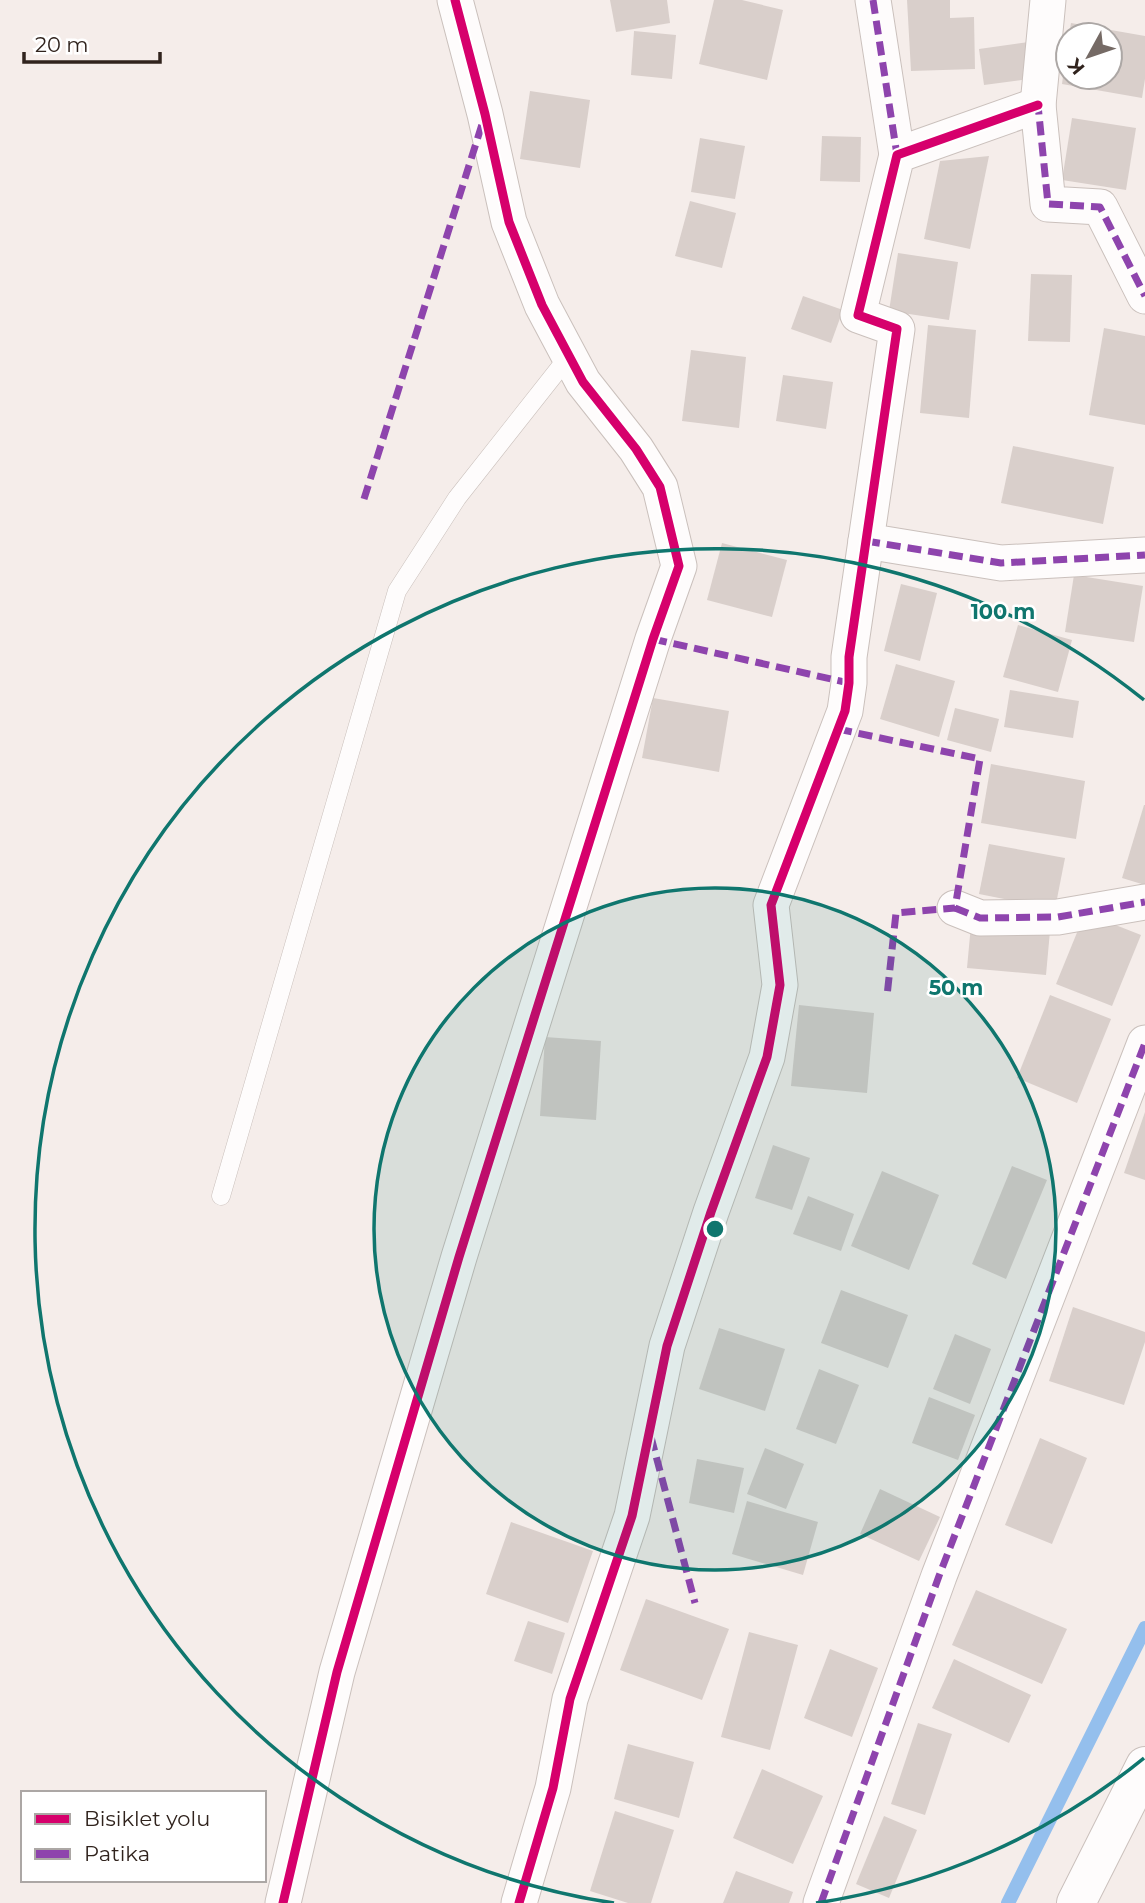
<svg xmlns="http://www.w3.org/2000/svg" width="1145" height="1903" font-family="Montserrat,sans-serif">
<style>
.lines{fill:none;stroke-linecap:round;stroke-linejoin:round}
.stream{stroke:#94bfed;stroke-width:14}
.building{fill:#d9cfcb}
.lane-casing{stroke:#cac0bc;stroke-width:19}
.street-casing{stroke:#cac0bc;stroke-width:37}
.secondary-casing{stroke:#cac0bc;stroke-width:40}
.lane{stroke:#fefcfc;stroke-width:18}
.street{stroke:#fefcfc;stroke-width:35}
.secondary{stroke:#fefcfc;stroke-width:38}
.quiet{stroke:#8e44ad;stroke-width:7;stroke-dasharray:14 7;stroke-linecap:butt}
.cycleway-casing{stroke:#fff;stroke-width:13}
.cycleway{stroke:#d6006c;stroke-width:9}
.ring{fill:none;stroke:#0f766e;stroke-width:3.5}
.centre{fill:#0f766e;stroke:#fff;stroke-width:3.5}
.ring-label{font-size:21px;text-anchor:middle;font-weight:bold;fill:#0f766e;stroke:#fff;stroke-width:5;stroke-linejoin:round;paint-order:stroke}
</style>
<rect width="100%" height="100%" fill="#f5edea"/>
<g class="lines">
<polyline class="stream" points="1008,1903 1145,1628"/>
</g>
<g class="building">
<polygon points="610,0 667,0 670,23 616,32"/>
<polygon points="714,0 742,0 783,10 767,80 699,64"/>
<polygon points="907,0 950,0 950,18 974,17 975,69 911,71"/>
<polygon points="1071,23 1145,36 1145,79 1142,98 1062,84 1066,54 1068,77 1110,77 1110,35 1069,35"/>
<polygon points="634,31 676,35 672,79 631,75"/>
<polygon points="1036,41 1030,79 984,85 979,49"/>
<polygon points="530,91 590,100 580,168 520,159"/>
<polygon points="1072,118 1136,128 1126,190 1062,180"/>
<polygon points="822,136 861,137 860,182 820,181"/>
<polygon points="700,138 745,146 735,199 691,192"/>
<polygon points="989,156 970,249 924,239 940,161"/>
<polygon points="690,201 736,213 722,268 675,256"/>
<polygon points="898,253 958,262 949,320 889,311"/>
<polygon points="1031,274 1072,275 1070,342 1028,341"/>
<polygon points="803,296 843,310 831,343 791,329"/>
<polygon points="928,325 976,330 969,418 920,413"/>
<polygon points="1104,328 1145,336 1145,425 1089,415"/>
<polygon points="691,350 746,357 739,428 682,421"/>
<polygon points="783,375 833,382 826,429 776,421"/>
<polygon points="1013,446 1114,467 1103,524 1001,503"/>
<polygon points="722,543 787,560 772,617 707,600"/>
<polygon points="1074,575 1143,586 1134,642 1065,632"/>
<polygon points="901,584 937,593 920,661 884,651"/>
<polygon points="1018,625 1072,640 1058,692 1003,677"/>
<polygon points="896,664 955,681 939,737 880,719"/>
<polygon points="1010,690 1079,701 1073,738 1004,727"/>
<polygon points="653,698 729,711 719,772 642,758"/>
<polygon points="955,708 999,719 991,752 947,740"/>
<polygon points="991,764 1085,781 1076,839 981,823"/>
<polygon points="1144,805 1145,805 1145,885 1122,878"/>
<polygon points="989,844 1065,858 1055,909 979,894"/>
<polygon points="1085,913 1141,935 1112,1006 1056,984"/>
<polygon points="971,925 1050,931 1046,975 967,968"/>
<polygon points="1050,995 1111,1019 1077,1103 1017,1078"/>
<polygon points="799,1005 874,1013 867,1093 791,1086"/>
<polygon points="545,1037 601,1041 596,1120 540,1116"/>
<polygon points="1145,1112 1145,1180 1124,1173"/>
<polygon points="773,1145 810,1158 792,1210 755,1198"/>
<polygon points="1012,1166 1047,1180 1006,1279 972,1264"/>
<polygon points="882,1171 939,1195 909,1270 851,1246"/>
<polygon points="808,1196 854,1214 841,1251 793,1234"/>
<polygon points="841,1290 908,1315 888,1368 821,1343"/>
<polygon points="1073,1307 1145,1332 1145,1342 1124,1405 1049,1381"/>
<polygon points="719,1328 785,1349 765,1411 699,1389"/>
<polygon points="955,1334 991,1349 970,1404 933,1389"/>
<polygon points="819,1369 859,1385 836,1444 796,1429"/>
<polygon points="929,1397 975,1415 958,1460 912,1443"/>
<polygon points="1040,1438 1087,1458 1052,1544 1005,1525"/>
<polygon points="765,1448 804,1464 786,1509 747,1494"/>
<polygon points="697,1459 744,1468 734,1513 689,1503"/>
<polygon points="880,1489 940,1517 919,1561 860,1534"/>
<polygon points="747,1501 818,1522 803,1575 732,1554"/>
<polygon points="511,1522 593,1551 568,1623 486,1594"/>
<polygon points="976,1590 1067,1629 1042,1684 952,1645"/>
<polygon points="646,1599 729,1629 702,1700 620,1670"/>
<polygon points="528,1621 565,1633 552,1674 514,1661"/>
<polygon points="749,1632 798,1645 770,1750 721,1737"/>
<polygon points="830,1649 878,1668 852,1737 804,1718"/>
<polygon points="954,1659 1031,1695 1009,1743 932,1708"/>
<polygon points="918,1723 952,1734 925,1815 891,1804"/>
<polygon points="628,1744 694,1762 679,1818 614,1799"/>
<polygon points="762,1769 823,1796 793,1864 733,1838"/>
<polygon points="615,1811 674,1830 651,1903 628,1903 590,1891"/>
<polygon points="884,1816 917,1830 889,1898 856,1884"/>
<polygon points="736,1871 793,1892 789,1903 723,1903"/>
</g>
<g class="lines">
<g class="lane-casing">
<polyline id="lane" points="221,1196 397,591 457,498 569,356"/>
</g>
<g class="street-casing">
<g id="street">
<polyline points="873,0 897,155"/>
<polyline points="1048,0 1038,105 1048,204 1100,207 1145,296"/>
<polyline points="866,541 1001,563 1145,555"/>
<polyline points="955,908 980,918 1058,917 1145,902"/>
<polyline points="283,1903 337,1672 459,1257 653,639 679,566 660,487 636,449 583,382 542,305 509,222 485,114 455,0"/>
<polyline points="519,1903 553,1788 570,1699 632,1516 667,1346 711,1212 767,1057 780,985 771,905 845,711 849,683 849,657 897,329 858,315 897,155 1038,105"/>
<polyline points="821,1903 939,1576 1145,1043"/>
</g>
</g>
<g class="secondary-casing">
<polyline id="secondary" points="1076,1903 1145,1766"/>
</g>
<use href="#lane" class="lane"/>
<use href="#street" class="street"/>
<use href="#secondary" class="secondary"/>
<g class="quiet">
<polyline points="873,0 897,155"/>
<polyline points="1034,107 1038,105 1048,204 1100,207 1145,296"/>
<polyline points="364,499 484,118"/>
<polyline points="866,541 1001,563 1145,555"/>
<polyline points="653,639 849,683"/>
<polyline points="838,729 980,759 955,908 896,913 887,996"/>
<polyline points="955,908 980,918 1058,917 1145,902"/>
<polyline points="651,1437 695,1603"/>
<polyline points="821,1903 939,1576 1145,1043"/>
</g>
<g class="cycleway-casing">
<g id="cycleway">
<polyline points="283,1903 337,1672 459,1257 653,639 679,566 660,487 636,449 583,382 542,305 509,222 485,114 455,0"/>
<polyline points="519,1903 553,1788 570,1699 632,1516 667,1346 711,1212 767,1057 780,985 771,905 845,711 849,683 849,657 897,329 858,315 897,155 1038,105"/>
</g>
</g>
<use href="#cycleway" class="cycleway"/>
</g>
<circle cx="715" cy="1229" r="341" fill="#0f766e" fill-opacity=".12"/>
<g class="ring">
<circle cx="715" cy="1229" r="341"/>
<path d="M1144 1758A681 681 0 0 1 816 1903M614 1903A681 681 0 1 1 1144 700"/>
</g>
<circle cx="715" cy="1229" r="10" class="centre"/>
<g class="ring-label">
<text x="1003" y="619">100 m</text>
<text x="956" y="995">50 m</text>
</g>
<rect x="21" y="1791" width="245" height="91" fill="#ffffff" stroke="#aca7a5" stroke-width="2"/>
<rect x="35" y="1814" width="35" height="10" fill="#d6006c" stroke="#aca7a5" stroke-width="2"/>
<text x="84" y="1826" font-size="21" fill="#30231d">Bisiklet yolu</text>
<rect x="35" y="1849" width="35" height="10" fill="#8e44ad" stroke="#aca7a5" stroke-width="2"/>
<text x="84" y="1861" font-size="21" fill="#30231d">Patika</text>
<g transform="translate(1089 56) rotate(230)"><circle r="33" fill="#ffffff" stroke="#aca7a5" stroke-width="2"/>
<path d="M0-5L12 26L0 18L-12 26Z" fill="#756a65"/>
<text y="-10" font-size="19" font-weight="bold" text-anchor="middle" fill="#30231d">K</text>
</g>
<path d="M24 52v10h136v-10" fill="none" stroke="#30231d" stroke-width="3.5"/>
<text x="35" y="52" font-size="21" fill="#30231d" stroke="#ffffff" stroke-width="5" paint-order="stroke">20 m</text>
</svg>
